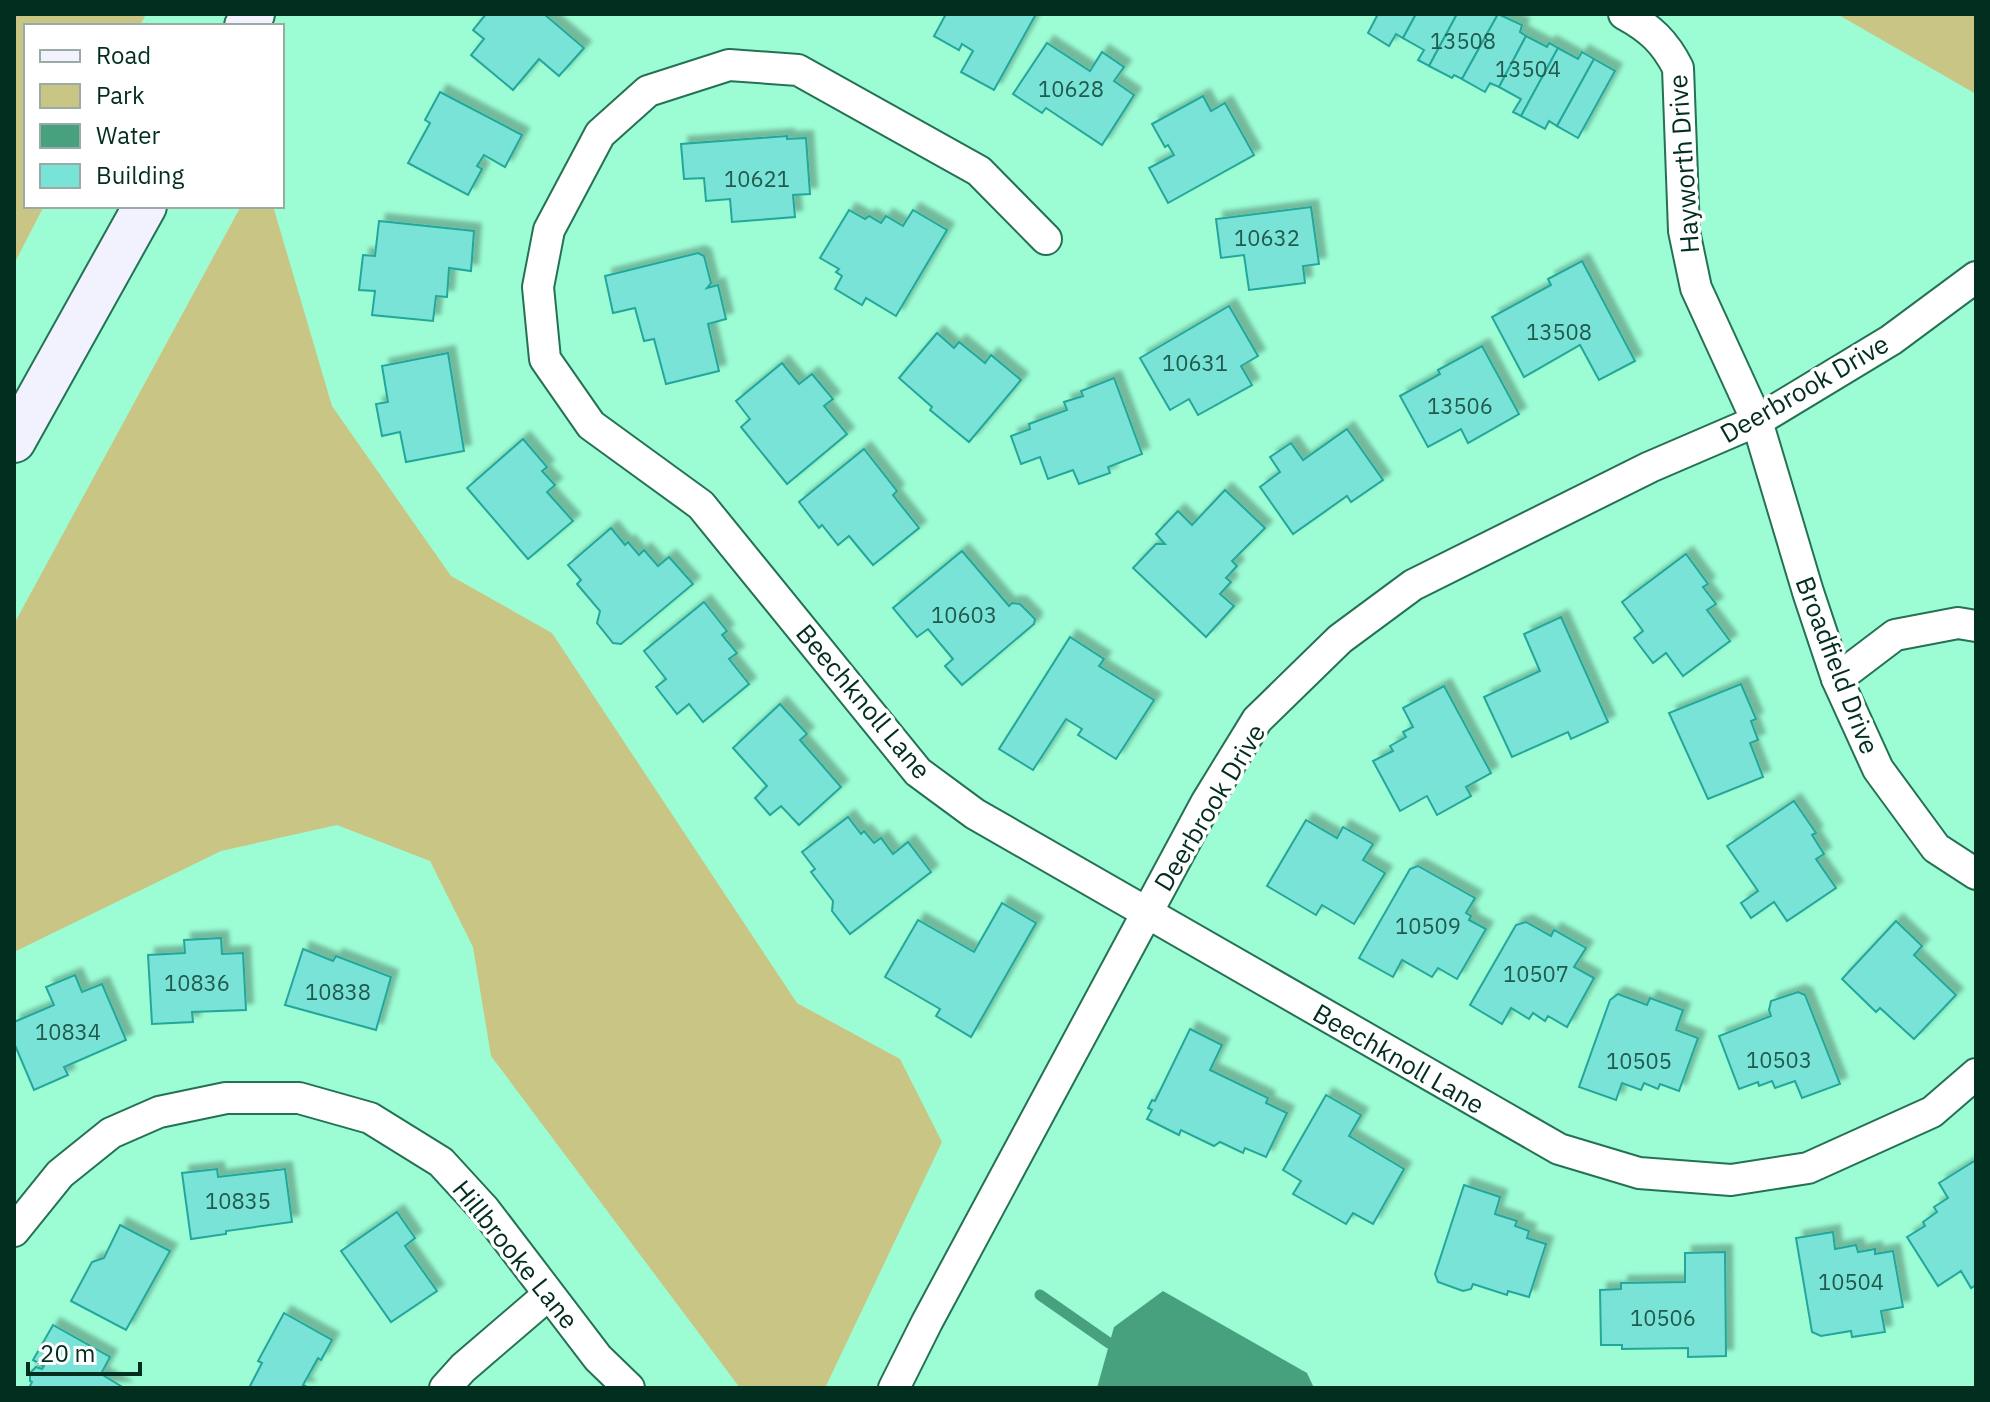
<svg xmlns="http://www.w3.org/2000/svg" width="1990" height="1402" font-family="'IBM Plex Sans',sans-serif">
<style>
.green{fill:#c9c584}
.water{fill:#47a17e}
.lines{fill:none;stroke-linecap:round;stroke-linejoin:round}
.stream{stroke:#47a17e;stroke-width:11}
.building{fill:#78e3d6;stroke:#23a79a;stroke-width:2;filter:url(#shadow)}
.street-casing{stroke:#257155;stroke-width:34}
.secondary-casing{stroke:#257155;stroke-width:46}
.street{stroke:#fff;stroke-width:30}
.secondary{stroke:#f2f2fe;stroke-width:42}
.labels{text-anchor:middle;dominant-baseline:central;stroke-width:7;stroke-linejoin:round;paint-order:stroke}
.number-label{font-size:22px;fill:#205b4d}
.street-label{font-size:26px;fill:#022e1f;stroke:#fff}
</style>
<defs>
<filter id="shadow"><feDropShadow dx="7" dy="-7" stdDeviation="2" flood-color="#0004"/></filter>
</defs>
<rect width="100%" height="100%" fill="#9cfdd4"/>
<g class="green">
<polygon points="14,14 146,14 140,26 26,26 26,206 44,206 14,264"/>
<polygon points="1837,14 1976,14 1976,94"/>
<polygon points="241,206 273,206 332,406 451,576 552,633 797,1003 900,1059 942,1142 825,1388 740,1388 491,1056 473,947 430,861 337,825 221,851 14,952 14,624"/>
</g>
<polygon class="water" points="1163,1291 1307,1373 1314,1388 1097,1388 1114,1327"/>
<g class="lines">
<polyline class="stream" points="1040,1295 1109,1343"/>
</g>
<g class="building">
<polygon points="486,14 544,14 584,48 559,76 539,59 513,90 471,55 484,39 473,30"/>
<polygon points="946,14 1036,14 994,90 961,72 973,51 962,44 959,50 934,36"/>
<polygon points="1378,14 1416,14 1403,38 1396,34 1389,46 1368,33"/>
<polygon points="1416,14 1457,14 1429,66 1418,60 1424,50 1403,38"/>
<polygon points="1457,14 1498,14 1462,79 1454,75 1452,78 1429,66"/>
<polygon points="1498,14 1522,25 1520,32 1526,36 1499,87 1490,83 1485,92 1462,79"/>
<polygon points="1526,36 1547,47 1549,43 1558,48 1521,116 1513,112 1521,99 1499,87"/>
<polygon points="1047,43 1090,71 1102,52 1124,67 1114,81 1134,95 1102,145 1046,108 1042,113 1013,94"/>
<polygon points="1558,48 1578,59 1582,52 1594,59 1557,126 1549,121 1545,129 1521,116"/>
<polygon points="1594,59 1615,71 1578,138 1557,126"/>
<polygon points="440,92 522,135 505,167 484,155 477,166 482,169 468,195 408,163 430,123 425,120"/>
<polygon points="1203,96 1211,111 1225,103 1254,155 1168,203 1149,168 1174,155 1168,145 1165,147 1152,124"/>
<polygon points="787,136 787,139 806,138 810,194 793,195 795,217 732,222 730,199 706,201 704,178 684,179 681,144"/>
<polygon points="1311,207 1319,264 1303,266 1305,283 1249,290 1244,255 1221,258 1216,219"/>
<polygon points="849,210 865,219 869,216 881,223 886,216 903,226 913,210 947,230 896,316 866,298 862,305 835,289 842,276 836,272 839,269 820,258"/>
<polygon points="379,221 474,231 471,271 449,268 447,297 436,296 433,321 372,315 375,291 359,290 363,255 375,256"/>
<polygon points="698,253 704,256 711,283 707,288 718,285 726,319 708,324 719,371 666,384 654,339 644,341 635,308 613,313 605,276"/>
<polygon points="1582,261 1635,361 1599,380 1580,345 1524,377 1492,317 1551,285 1548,279"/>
<polygon points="1229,306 1258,356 1241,366 1252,385 1198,415 1189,399 1170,410 1140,358"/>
<polygon points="937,333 954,348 959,342 985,363 991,355 1021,380 969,442 930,410 932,407 899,378"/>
<polygon points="1482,346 1519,414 1468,443 1461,429 1428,447 1400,396 1440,374 1438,370"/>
<polygon points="448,353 464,451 406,462 400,432 382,436 376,404 388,402 382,366"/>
<polygon points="782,363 799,384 812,374 833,399 824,406 847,434 787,484 741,427 750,419 736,401"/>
<polygon points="1114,378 1142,454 1108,467 1110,473 1079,484 1073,470 1048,479 1040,457 1021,464 1011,436 1030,429 1029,424 1067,410 1064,402 1083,396 1081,391"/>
<polygon points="1347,429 1383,480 1351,502 1347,496 1293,534 1260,487 1280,472 1270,457 1291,443 1303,460"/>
<polygon points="523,439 547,467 542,471 555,485 547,492 573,521 528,559 467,488"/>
<polygon points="864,449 897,491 893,495 919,528 873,565 849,536 838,545 822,525 819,528 799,502"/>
<polygon points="1225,490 1265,528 1232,561 1237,566 1226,578 1231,582 1220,594 1234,606 1206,637 1133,568 1156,544 1165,544 1156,534 1178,511 1192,525"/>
<polygon points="611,528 625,545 628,542 639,555 644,550 658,566 669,557 693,584 621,644 613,643 597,623 600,611 577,584 581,580 568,565"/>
<polygon points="962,551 1009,606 1012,603 1020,604 1035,619 1034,624 962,685 945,666 953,659 928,629 917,637 893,608"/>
<polygon points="1686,554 1708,584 1703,587 1716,604 1707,610 1730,641 1683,676 1666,653 1653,663 1634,638 1643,631 1622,602"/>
<polygon points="704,602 727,631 722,635 737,653 729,659 749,684 703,722 689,704 677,714 656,687 666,679 644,651"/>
<polygon points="1561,617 1608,722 1571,739 1568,732 1512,757 1484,697 1540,671 1524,634"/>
<polygon points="1070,637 1104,659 1099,666 1154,700 1116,759 1078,735 1082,729 1066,719 1033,770 999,749"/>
<polygon points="1741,684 1756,719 1751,721 1758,740 1750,743 1763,777 1708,799 1669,713"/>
<polygon points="1444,686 1491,773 1466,787 1471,796 1437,815 1427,796 1400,811 1373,761 1393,751 1390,746 1406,737 1403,732 1413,727 1403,708"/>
<polygon points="780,704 807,734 800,740 841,787 799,825 781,806 770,815 755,798 767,786 733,748"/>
<polygon points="1794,801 1816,833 1812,835 1824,854 1816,859 1836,888 1787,921 1774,902 1751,918 1741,903 1758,891 1727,846"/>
<polygon points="848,817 861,834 864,831 874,843 881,838 893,854 908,842 931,872 850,934 832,911 833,901 811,872 815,869 802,852"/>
<polygon points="1306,820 1337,838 1343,827 1373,844 1363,860 1385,873 1354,924 1322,905 1316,915 1267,886"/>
<polygon points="1418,866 1475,898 1466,913 1471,916 1469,920 1486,929 1457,979 1438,968 1432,977 1402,960 1393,977 1359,958 1410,869"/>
<polygon points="1002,903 1036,923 971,1037 936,1016 940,1009 885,977 918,920 974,952"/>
<polygon points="1896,921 1922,946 1914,955 1956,995 1914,1039 1880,1008 1876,1012 1842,979"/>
<polygon points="1526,922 1551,936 1554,930 1586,948 1574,967 1594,978 1567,1027 1548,1016 1545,1021 1533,1013 1529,1019 1511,1008 1502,1024 1470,1005 1516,925"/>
<polygon points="221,938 222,954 243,953 246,1010 192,1012 193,1022 152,1024 148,955 185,953 184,940"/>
<polygon points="303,949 333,961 336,956 391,977 376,1030 285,1005"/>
<polygon points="75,975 82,992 102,984 126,1040 64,1067 68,1075 34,1090 14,1043 14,1022 54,1005 46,987"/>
<polygon points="1798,992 1805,995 1840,1084 1802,1098 1795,1081 1775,1088 1772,1081 1759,1086 1758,1082 1739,1089 1719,1036 1771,1016 1769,1010 1771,1001"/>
<polygon points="1618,994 1647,1005 1650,998 1683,1010 1676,1030 1698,1038 1679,1091 1660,1084 1658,1089 1644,1083 1641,1090 1622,1083 1616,1100 1579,1087 1610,1000"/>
<polygon points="1190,1029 1222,1045 1210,1070 1268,1098 1266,1103 1287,1113 1266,1157 1245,1148 1243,1153 1220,1142 1214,1146 1181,1130 1179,1135 1147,1119 1152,1110 1148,1108 1152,1100 1155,1101"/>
<polygon points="1326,1095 1361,1115 1349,1136 1404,1169 1373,1224 1353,1213 1346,1224 1293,1194 1301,1181 1283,1170"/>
<polygon points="1976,1160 1976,1285 1971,1288 1961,1271 1938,1286 1907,1237 1925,1226 1923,1222 1937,1212 1934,1207 1948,1198 1939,1183"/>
<polygon points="217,1169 218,1177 285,1169 292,1222 226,1231 226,1234 191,1239 182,1173"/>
<polygon points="1464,1185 1500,1197 1495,1214 1517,1221 1515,1226 1529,1231 1527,1238 1546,1244 1529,1297 1508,1291 1507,1295 1473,1284 1471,1289 1463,1291 1438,1282 1435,1274"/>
<polygon points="397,1212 415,1238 405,1246 437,1291 391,1322 341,1251"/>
<polygon points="120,1225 170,1251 126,1330 71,1301 92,1262 104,1258"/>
<polygon points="1833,1232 1835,1249 1856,1245 1858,1252 1875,1249 1875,1254 1893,1251 1903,1307 1881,1311 1885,1332 1852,1337 1851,1331 1821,1336 1812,1332 1796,1238"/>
<polygon points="1725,1252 1726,1356 1688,1357 1688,1348 1622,1349 1622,1345 1601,1345 1600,1290 1621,1289 1621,1283 1685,1282 1685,1253"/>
<polygon points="284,1313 332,1340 321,1360 318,1358 303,1385 309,1388 249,1388 262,1363 258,1361"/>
<polygon points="53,1325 110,1357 101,1374 124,1388 29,1388 32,1382 30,1381 30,1373 36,1367 42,1369 44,1366 33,1360"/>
</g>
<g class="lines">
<g class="street-casing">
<g id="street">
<path d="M 1624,14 C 1650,28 1665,42 1678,68 L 1684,231 L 1696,288 L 1757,421 L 1808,592 L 1837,679 L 1878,769 L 1936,848 L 1976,874"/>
<polyline points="1046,239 979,171 798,70 729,65 648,91 600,134 549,230 538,287 545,359 591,425 701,505 918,772 975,814 1559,1149 1639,1173 1731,1180 1808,1168 1932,1112 1976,1074"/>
<polyline points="1837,679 1895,635 1958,623 1976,626"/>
<polyline points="14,1231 60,1174 111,1133 159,1112 226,1098 299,1098 370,1118 441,1162 485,1210 598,1358 629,1388"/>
<polyline points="445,1388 463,1368 548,1295"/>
<polyline points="894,1388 927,1322 1206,803 1257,720 1340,639 1413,585 1650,467 1757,421 1891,340 1976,277"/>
</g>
</g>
<g class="secondary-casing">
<g id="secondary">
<polyline points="246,26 253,14"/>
<polyline points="14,441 145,206"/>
</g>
</g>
<use href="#street" class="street"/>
<use href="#secondary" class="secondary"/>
</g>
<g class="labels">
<g class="number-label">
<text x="1463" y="40">13508</text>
<text x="1528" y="68">13504</text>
<text x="1071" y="88">10628</text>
<text x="757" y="178">10621</text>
<text x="1267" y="237">10632</text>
<text x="1559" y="331">13508</text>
<text x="1195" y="362">10631</text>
<text x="1460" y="405">13506</text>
<text x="964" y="614">10603</text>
<text x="1428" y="925">10509</text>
<text x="1536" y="973">10507</text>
<text x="197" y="982">10836</text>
<text x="338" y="991">10838</text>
<text x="68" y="1031">10834</text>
<text x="1779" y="1059">10503</text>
<text x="1639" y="1060">10505</text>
<text x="238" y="1200">10835</text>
<text x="1851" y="1281">10504</text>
<text x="1663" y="1317">10506</text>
</g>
<g class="street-label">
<text transform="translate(1683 164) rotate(-94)">Hayworth Drive</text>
<text transform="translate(1804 388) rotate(-30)">Deerbrook Drive</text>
<text transform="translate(1838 665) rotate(69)">Broadfield Drive</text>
<text transform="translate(864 701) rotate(50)">Beechknoll Lane</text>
<text transform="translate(1209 807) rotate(-59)">Deerbrook Drive</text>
<text transform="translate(1399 1058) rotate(30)">Beechknoll Lane</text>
<text transform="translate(516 1254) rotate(51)">Hillbrooke Lane</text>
</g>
</g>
<rect width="1990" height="1402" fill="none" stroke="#022e1f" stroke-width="32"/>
<rect x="24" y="24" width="260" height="184" fill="#ffffff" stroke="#9aaba5" stroke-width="2"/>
<rect x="40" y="50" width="40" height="12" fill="#f2f2fe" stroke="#9aaba5" stroke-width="2"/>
<text x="96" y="64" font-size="24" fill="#022e1f">Road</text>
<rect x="40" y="84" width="40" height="24" fill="#c9c584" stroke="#9aaba5" stroke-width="2"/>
<text x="96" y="104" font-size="24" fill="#022e1f">Park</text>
<rect x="40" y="124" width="40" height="24" fill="#47a17e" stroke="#9aaba5" stroke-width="2"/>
<text x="96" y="144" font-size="24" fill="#022e1f">Water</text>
<rect x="40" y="164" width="40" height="24" fill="#78e3d6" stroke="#9aaba5" stroke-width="2"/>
<text x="96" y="184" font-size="24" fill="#022e1f">Building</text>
<path d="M28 1362v12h112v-12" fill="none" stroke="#022e1f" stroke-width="4"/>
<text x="40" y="1362" font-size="24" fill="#022e1f" stroke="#ffffff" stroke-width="6" paint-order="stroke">20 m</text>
</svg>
